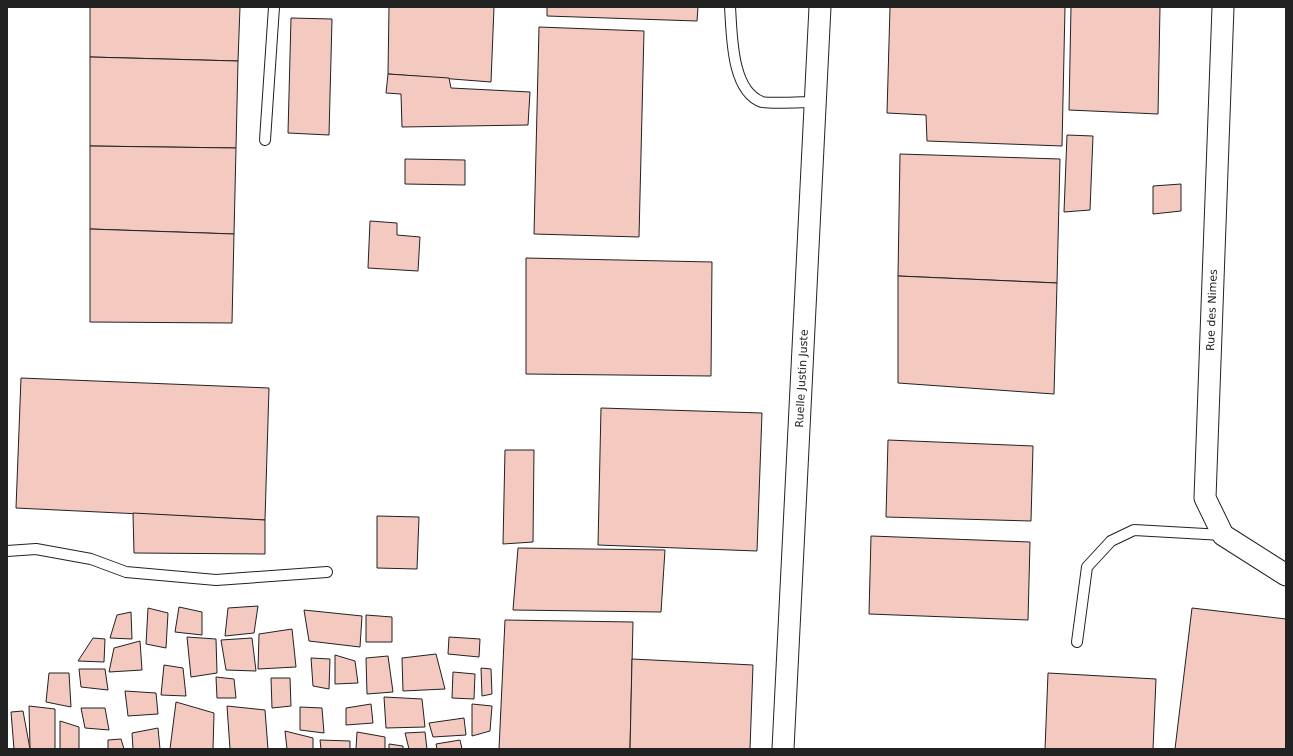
<svg xmlns="http://www.w3.org/2000/svg" width="1293" height="756" font-family="'DejaVu Sans',sans-serif">
<style>
.building{fill:#f3c9c0;stroke:#222}
.lines{fill:none;stroke-linecap:round;stroke-linejoin:round}
.lane-casing{stroke:#222;stroke-width:12}
.street-casing{stroke:#222;stroke-width:23}
.lane{stroke:#fff;stroke-width:10}
.street{stroke:#fff;stroke-width:21}
.labels{text-anchor:middle;dominant-baseline:central;stroke-width:3;stroke-linejoin:round;paint-order:stroke}
.street-label{font-size:11px;fill:#222;stroke:#fff}
</style>
<rect width="100%" height="100%" fill="#fff"/>
<g class="building">
<polygon points="90,7 240,7 238,61 90,57"/>
<polygon points="389,7 494,7 491,82 388,74"/>
<polygon points="547,7 698,7 697,21 547,16"/>
<polygon points="890,7 1065,7 1062,146 927,141 926,115 887,113"/>
<polygon points="1071,7 1160,7 1158,114 1069,110"/>
<polygon points="291,18 332,19 329,135 288,133"/>
<polygon points="539,27 644,31 639,237 534,234"/>
<polygon points="90,57 238,61 236,148 90,146"/>
<polygon points="388,74 449,78 451,88 530,92 528,125 402,127 401,94 386,93"/>
<polygon points="1067,135 1093,136 1090,210 1064,212"/>
<polygon points="90,146 236,148 234,234 90,229"/>
<polygon points="900,154 1060,159 1057,283 898,276"/>
<polygon points="405,159 465,160 465,185 405,184"/>
<polygon points="1181,184 1181,211 1153,214 1153,186"/>
<polygon points="370,221 397,223 397,235 420,237 418,271 368,268"/>
<polygon points="90,229 234,234 232,323 90,322"/>
<polygon points="526,258 712,262 711,376 526,374"/>
<polygon points="898,276 1057,283 1054,394 898,383"/>
<polygon points="21,378 269,388 265,520 16,508"/>
<polygon points="601,408 762,413 757,551 598,545"/>
<polygon points="888,440 1033,446 1031,521 886,517"/>
<polygon points="505,450 534,450 533,542 503,544"/>
<polygon points="133,513 265,520 265,554 134,553"/>
<polygon points="377,516 419,517 417,569 377,568"/>
<polygon points="871,536 1030,542 1028,620 869,614"/>
<polygon points="518,548 665,550 661,612 513,610"/>
<polygon points="258,606 254,633 225,636 228,608"/>
<polygon points="179,607 202,612 202,635 175,632"/>
<polygon points="148,608 168,613 166,648 146,644"/>
<polygon points="1192,608 1286,619 1286,749 1175,749"/>
<polygon points="304,610 362,616 360,647 309,641"/>
<polygon points="131,612 132,639 110,638 117,615"/>
<polygon points="366,615 392,617 392,642 366,642"/>
<polygon points="505,620 633,622 630,749 499,749"/>
<polygon points="292,629 296,667 258,669 259,634"/>
<polygon points="187,637 216,639 217,673 191,677"/>
<polygon points="449,637 480,639 479,657 448,654"/>
<polygon points="93,638 105,639 104,662 78,661"/>
<polygon points="252,638 256,671 226,670 221,640"/>
<polygon points="140,641 142,670 109,672 114,648"/>
<polygon points="436,654 445,689 403,691 402,658"/>
<polygon points="335,655 355,661 358,683 335,684"/>
<polygon points="388,656 393,692 367,694 366,658"/>
<polygon points="311,658 330,659 329,689 313,686"/>
<polygon points="632,659 753,665 750,749 630,749"/>
<polygon points="164,665 183,668 186,696 161,695"/>
<polygon points="481,668 491,669 492,694 482,696"/>
<polygon points="79,669 105,669 108,690 81,687"/>
<polygon points="453,672 475,674 474,699 452,698"/>
<polygon points="49,673 69,673 71,707 46,702"/>
<polygon points="1048,673 1156,679 1153,749 1045,749"/>
<polygon points="216,677 234,679 236,698 217,698"/>
<polygon points="271,678 290,678 291,706 272,708"/>
<polygon points="125,691 156,693 158,714 128,716"/>
<polygon points="384,697 422,699 425,727 386,728"/>
<polygon points="176,702 214,713 213,749 170,749"/>
<polygon points="371,704 373,723 346,725 346,708"/>
<polygon points="472,704 492,706 490,731 472,736"/>
<polygon points="29,706 55,709 55,749 30,749"/>
<polygon points="227,706 265,710 268,749 230,749"/>
<polygon points="300,707 322,708 324,733 300,730"/>
<polygon points="81,708 105,708 109,730 85,728"/>
<polygon points="23,711 30,749 14,749 11,712"/>
<polygon points="464,718 466,735 433,737 429,723"/>
<polygon points="60,721 79,727 79,749 60,749"/>
<polygon points="158,728 160,749 133,749 132,733"/>
<polygon points="285,731 313,738 313,749 287,749"/>
<polygon points="357,732 385,737 385,749 356,749"/>
<polygon points="425,732 427,749 409,749 405,733"/>
<polygon points="121,739 124,749 108,749 108,740"/>
<polygon points="320,740 350,741 350,749 321,749"/>
<polygon points="460,740 462,749 437,749 436,744"/>
<polygon points="389,744 403,746 403,749 389,749"/>
</g>
<g class="lines">
<g class="lane-casing">
<g id="lane">
<path d="M 730,7 C 732,34 731,91 762,102 C 770,104 805,102 815,102"/>
<polyline points="265,140 274,7"/>
<polyline points="7,551 36,549 91,559 126,572 216,580 327,572"/>
<polyline points="1077,642 1087,567 1111,541 1134,530 1223,535"/>
</g>
</g>
<g class="street-casing">
<g id="street">
<polyline points="1223,7 1205,498 1223,535 1286,575"/>
<path id="s1" d="M 783,749 L 820,7"/>
</g>
</g>
<use href="#lane" class="lane"/>
<use href="#street" class="street"/>
</g>
<g class="labels">
<g class="street-label">
<text transform="translate(1212 310) rotate(-88)">Rue des Nimes</text>
<text stroke="none"><textPath href="#s1" startOffset="371">Ruelle Justin Juste</textPath></text>
</g>
</g>
<rect width="1293" height="756" fill="none" stroke="#222222" stroke-width="16"/>
</svg>
